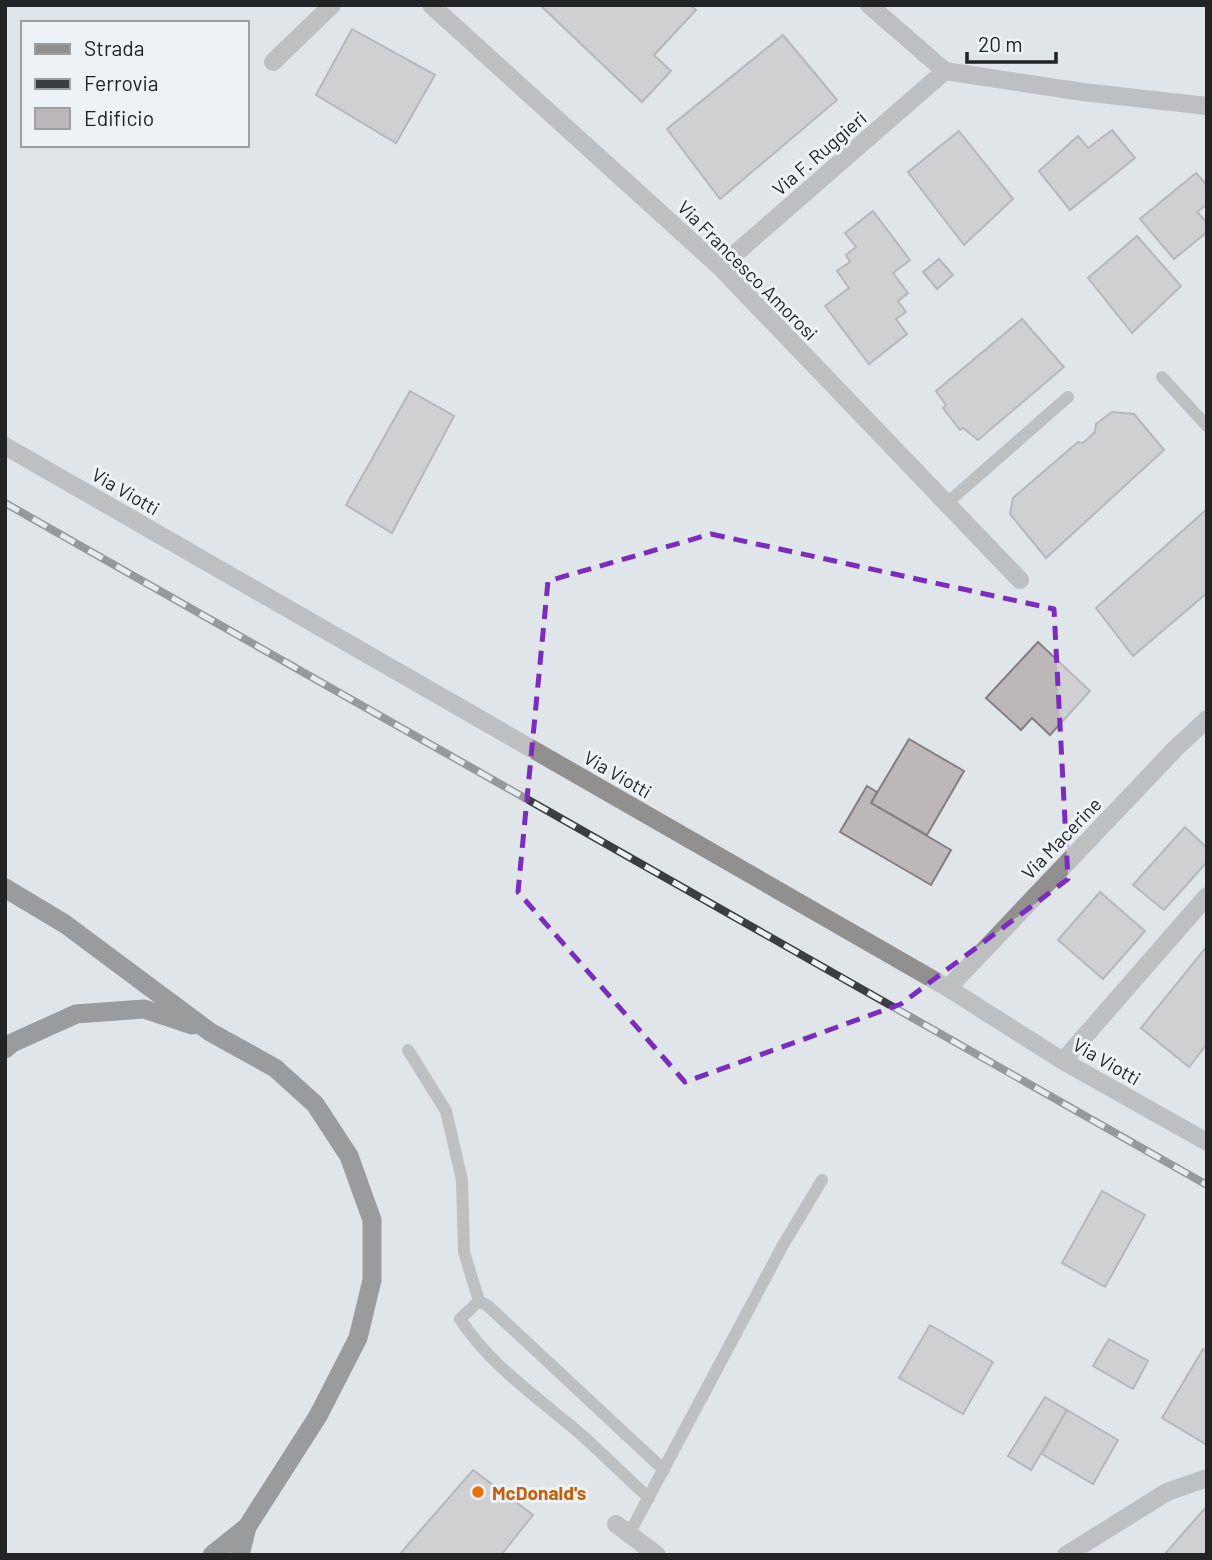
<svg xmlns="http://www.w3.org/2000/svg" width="1212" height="1560" font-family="Barlow,sans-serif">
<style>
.building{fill:#bdb7b9;stroke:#847e7f;stroke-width:2}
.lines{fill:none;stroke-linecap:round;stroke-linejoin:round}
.service{stroke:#92908e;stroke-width:12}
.minor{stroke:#92908e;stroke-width:18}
.trunk{stroke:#44403e;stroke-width:19}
.rail-casing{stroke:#3b3d40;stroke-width:8}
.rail{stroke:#edf2f6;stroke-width:5;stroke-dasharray:16;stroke-linecap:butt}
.marked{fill:none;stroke:#7b2cbf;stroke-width:5;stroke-dasharray:14 9;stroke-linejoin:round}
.food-dot{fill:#e8710a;stroke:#edf2f6;stroke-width:2.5}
.labels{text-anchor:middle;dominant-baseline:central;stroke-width:6;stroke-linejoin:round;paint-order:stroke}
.street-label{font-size:19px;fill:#212325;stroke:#edf2f6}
.food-label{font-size:19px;font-weight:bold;fill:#c56008;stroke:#edf2f6;text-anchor:start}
</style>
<rect width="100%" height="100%" fill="#e0e5e9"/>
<g class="building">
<polygon points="540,5 690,5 696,10 654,55 671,71 642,102"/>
<polygon points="352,29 435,75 396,143 316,95"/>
<polygon points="783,35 837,100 720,199 667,129"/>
<polygon points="1112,130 1135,158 1070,210 1039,171 1078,136 1088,148"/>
<polygon points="959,131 1013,199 964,245 908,172"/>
<polygon points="1196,173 1207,185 1207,204 1197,212 1207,223 1207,232 1174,259 1140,219"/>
<polygon points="873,211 910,260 893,273 908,293 898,301 906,312 896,319 907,334 869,364 825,306 849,288 837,271 850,262 846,255 856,247 845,233"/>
<polygon points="1137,236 1181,286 1132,333 1088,278"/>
<polygon points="939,259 953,275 937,289 923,272"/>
<polygon points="1022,319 1064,367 978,440 963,428 960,430 943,408 946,405 936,391"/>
<polygon points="410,391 454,416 392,533 346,505"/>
<polygon points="1112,412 1134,414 1164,450 1046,558 1010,514 1013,498 1078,442 1083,443 1095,432 1096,424"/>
<polygon points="1207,509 1207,593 1133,656 1096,608"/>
<polygon points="1038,642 1090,691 1050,735 1032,718 1021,730 986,698"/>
<polygon points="909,739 964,771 927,835 871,803"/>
<polygon points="867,786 877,792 871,803 951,850 931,885 840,832"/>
<polygon points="1185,827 1207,848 1207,862 1164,910 1133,885"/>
<polygon points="1100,892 1145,931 1103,979 1058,940"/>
<polygon points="1207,946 1207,1044 1189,1067 1141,1028"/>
<polygon points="1102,1191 1145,1215 1105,1287 1062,1263"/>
<polygon points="930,1325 993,1362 963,1414 899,1378"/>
<polygon points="1109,1339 1148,1361 1133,1389 1093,1366"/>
<polygon points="1203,1349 1207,1351 1207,1445 1162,1418"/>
<polygon points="1045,1397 1067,1410 1031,1470 1008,1456"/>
<polygon points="1067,1410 1118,1440 1093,1484 1042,1454"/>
<polygon points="473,1470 533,1515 501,1555 399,1555"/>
<polygon points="1207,1506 1207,1555 1164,1555"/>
</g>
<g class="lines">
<g class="service">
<polyline points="1162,377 1207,426"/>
<polyline points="947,503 1068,397"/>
<polyline points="408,1050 446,1111 462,1180 464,1252 479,1301"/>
<path d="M 649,1498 C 628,1479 607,1458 585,1438 C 542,1400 492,1368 460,1319 L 479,1301 L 488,1306 L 664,1470"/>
<polyline points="629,1534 783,1245 822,1180"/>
</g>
<g class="minor">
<polyline points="431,5 720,267 1020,580"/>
<polyline points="869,5 945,71"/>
<polyline points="273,62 332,5"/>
<polyline points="945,71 1083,92 1207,106"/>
<polyline points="720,267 945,71"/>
<polyline points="5,446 948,988 1063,1061 1207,1142"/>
<polyline points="948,988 1176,748 1207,719"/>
<polyline points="1063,1061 1207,896"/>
<polyline points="616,1524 657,1555"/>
<polyline points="1066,1555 1167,1492 1207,1478"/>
</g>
<g class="trunk">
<polyline points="5,888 65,924 210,1032 275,1068 315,1104 349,1156 372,1220 372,1280 358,1338 318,1416 247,1527 240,1555"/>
<polyline points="5,1049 12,1043 76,1014 144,1009 192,1025"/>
<polyline points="212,1555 247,1527"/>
</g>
<g class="rail-casing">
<polyline id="rail" points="5,503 1207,1185"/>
</g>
<use href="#rail" class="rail"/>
</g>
<path d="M0 0H1212V1560H0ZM 711,534 L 1054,609 L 1068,879 L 901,1004 L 685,1082 L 518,892 L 548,581 Z" fill="#e0e5e9" fill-opacity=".55" fill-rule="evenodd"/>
<path class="marked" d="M 711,534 L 1054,609 L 1068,879 L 901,1004 L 685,1082 L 518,892 L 548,581 Z"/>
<circle class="food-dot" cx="478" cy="1492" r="7"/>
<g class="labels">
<g class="street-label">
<text transform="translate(819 153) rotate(-41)">Via F. Ruggieri</text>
<text transform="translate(748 270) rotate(45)">Via Francesco Amorosi</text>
<text transform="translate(126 491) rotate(30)">Via Viotti</text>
<text transform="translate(618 774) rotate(30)">Via Viotti</text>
<text transform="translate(1061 838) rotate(-46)">Via Macerine</text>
<text transform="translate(1107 1061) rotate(30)">Via Viotti</text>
</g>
<g class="food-label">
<text x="492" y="1492">McDonald's</text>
</g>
</g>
<rect width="1212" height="1560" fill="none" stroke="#212325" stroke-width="14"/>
<rect x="21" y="21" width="228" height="126" fill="#edf2f6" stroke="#9b9fa2" stroke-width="2"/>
<rect x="35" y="44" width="35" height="10" fill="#92908e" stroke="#9b9fa2" stroke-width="2"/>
<text x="84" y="56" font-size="21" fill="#212325">Strada</text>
<rect x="35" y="79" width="35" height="10" fill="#3b3d40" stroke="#9b9fa2" stroke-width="2"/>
<text x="84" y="91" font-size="21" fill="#212325">Ferrovia</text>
<rect x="35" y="108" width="35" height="21" fill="#bdb7b9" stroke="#9b9fa2" stroke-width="2"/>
<text x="84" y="126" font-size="21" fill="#212325">Edificio</text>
<path d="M967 52v10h89v-10" fill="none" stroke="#212325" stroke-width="3.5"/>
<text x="978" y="52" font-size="21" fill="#212325" stroke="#edf2f6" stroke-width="5" paint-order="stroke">20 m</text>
</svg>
